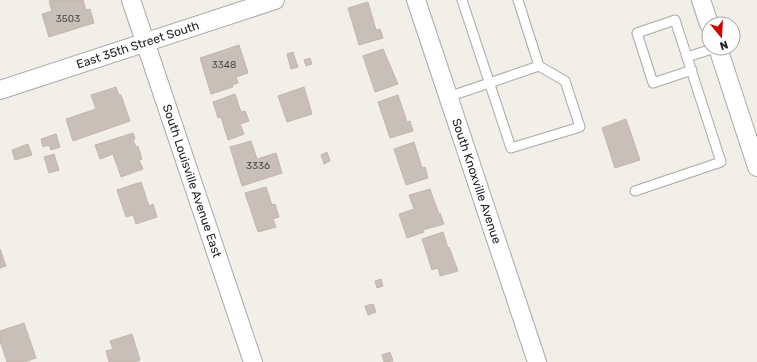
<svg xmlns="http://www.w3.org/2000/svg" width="757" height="362" font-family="Rubik,sans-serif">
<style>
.building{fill:#c7bfb8;stroke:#c4b6ab}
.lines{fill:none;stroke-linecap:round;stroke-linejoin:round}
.service-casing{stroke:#a9a9a9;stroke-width:11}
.minor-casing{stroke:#a9a9a9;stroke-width:20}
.service{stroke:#fff;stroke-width:9}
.minor{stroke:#fff;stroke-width:18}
.labels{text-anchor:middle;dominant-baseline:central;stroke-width:3;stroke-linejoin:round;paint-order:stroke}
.number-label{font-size:10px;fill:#4b4948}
.street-label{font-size:12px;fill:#222;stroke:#fff}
</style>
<rect width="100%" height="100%" fill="#f2efe9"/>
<g class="building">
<polygon points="52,0 83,0 86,10 90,9 94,23 49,37 42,14 52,11 49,1"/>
<polygon points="368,2 376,30 380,29 383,38 359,45 348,8"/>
<polygon points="239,45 248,73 236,77 238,83 232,85 233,87 211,94 200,58"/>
<polygon points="383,49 398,84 375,92 363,56"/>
<polygon points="293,52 298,67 291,69 287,54"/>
<polygon points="310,58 312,64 306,66 304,60"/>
<polygon points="116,87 119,95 121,95 130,121 73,141 66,119 96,109 91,95"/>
<polygon points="304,87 312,114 287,122 278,96"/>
<polygon points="235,94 241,112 245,111 249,121 240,124 244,134 228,140 221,117 218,118 213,102"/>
<polygon points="398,95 407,122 410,121 413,131 390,138 378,102"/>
<polygon points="626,119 640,160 615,168 602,128"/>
<polygon points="133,133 135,139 133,140 136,147 138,146 142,159 139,160 143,169 121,177 113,154 100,159 95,145"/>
<polygon points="56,134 60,147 51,150 49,145 43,147 41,139"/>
<polygon points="251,141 257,159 276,153 282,173 242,186 230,147"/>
<polygon points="414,142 422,168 425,167 428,178 406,185 394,149"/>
<polygon points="28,144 32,155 15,160 12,150"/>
<polygon points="327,152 330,161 324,164 321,155"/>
<polygon points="54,154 59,170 49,173 44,157"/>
<polygon points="141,182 149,206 153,204 157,217 136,224 133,215 126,217 117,190"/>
<polygon points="266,187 272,205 275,204 279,217 273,219 276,227 258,232 245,193"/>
<polygon points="430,189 439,214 440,213 444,224 423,230 424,232 407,238 399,214 414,209 409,195"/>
<polygon points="443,232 448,248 449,247 458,271 440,276 438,268 432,270 422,239"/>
<polygon points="0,249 6,266 0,268"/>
<polygon points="381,279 383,286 377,288 375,281"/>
<polygon points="373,304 376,312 368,315 365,306"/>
<polygon points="24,323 36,358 24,362 7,362 0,341 0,331"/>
<polygon points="132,334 140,360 135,362 109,362 106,351 113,349 110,341"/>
<polygon points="390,352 393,361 384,362 382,355"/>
</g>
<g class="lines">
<g class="service-casing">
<g id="service">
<polyline points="462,0 511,148 580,127 565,81 539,66"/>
<polyline points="687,57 715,48"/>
<polyline points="448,97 539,66 518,0"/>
<polyline points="635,191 721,162 675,20 637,33 653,83 692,70"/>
</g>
</g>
<g class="minor-casing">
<g id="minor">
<path id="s1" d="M 131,0 L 253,362"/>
<path id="s2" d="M 416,0 L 537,362"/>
<polyline points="701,0 709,24"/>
<polyline points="718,48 757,167"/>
<path id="s3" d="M 0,90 L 275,0"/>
</g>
</g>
<use href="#service" class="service"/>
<use href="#minor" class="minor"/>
</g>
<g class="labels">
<g class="number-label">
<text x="68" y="19">3503</text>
<text x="224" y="65">3348</text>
<text x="258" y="166">3336</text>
</g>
<g class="street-label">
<text stroke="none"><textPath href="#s3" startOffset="145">East 35th Street South</textPath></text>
<text stroke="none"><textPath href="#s1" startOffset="191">South Louisville Avenue East</textPath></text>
<text stroke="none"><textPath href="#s2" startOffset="191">South Knoxville Avenue</textPath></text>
</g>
</g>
<g transform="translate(721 36) rotate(162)"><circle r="19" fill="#ffffff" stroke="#a7a7a7"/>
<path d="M0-3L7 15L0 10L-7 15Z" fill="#d40000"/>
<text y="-6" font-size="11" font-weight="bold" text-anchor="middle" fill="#222222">N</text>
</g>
</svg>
